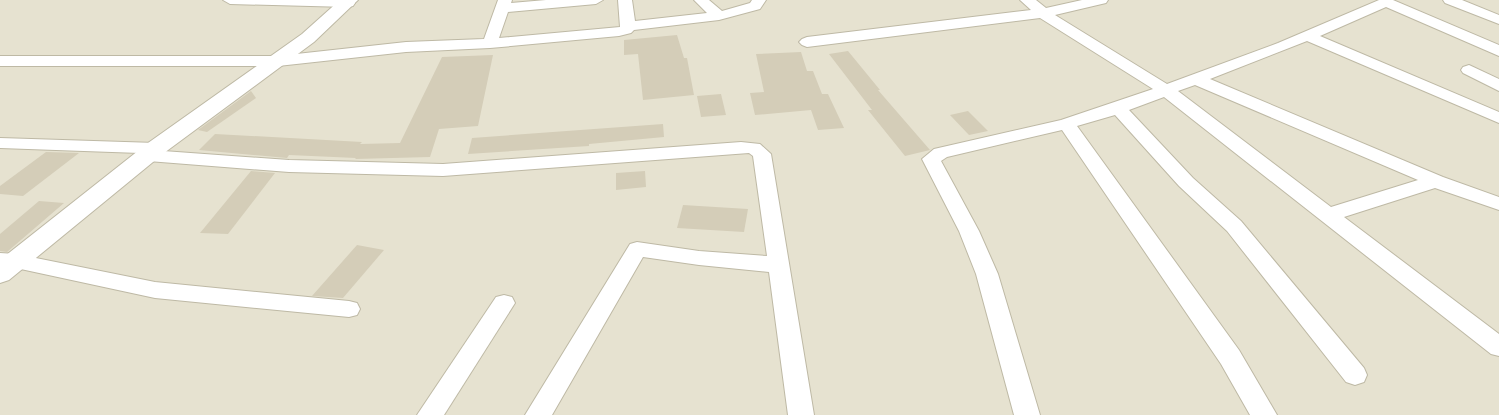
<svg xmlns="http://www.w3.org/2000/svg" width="1499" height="415" font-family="'Alegreya Sans',sans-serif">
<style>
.residential{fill:#e6e2d0}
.building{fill:#d4cdb8}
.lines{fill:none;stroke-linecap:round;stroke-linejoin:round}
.minor-casing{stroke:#beb9a5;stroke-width:2}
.tertiary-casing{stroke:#beb9a5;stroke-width:2}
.minor{fill:#fff;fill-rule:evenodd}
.tertiary{fill:#fff;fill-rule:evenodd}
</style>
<rect width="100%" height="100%" fill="#f2f0e3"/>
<rect class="residential" x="0" y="0" width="1499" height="415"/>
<g class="building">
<polygon points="677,35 684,58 687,58 694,95 643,100 638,54 624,55 624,40"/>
<polygon points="848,51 880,90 878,90 930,150 905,156 868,110 872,110 829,54"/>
<polygon points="801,52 807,71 813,71 822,94 828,94 844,128 818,130 811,110 755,115 750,93 764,92 756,54"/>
<polygon points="493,55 478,126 439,129 430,157 355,159 356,158 289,155 287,158 199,150 215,134 362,142 360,144 400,143 442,57"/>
<polygon points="251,91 256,98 207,132 198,130"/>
<polygon points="721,94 726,115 701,117 697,96"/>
<polygon points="968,111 988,131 969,135 950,115"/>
<polygon points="663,124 664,137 589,144 589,146 468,154 472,138"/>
<polygon points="46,152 79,153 23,196 0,194 0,186"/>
<polygon points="251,171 275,173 228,234 200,233"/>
<polygon points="645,171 646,187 616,190 616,173"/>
<polygon points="39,201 64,203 7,252 0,251 0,234"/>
<polygon points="683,205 748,209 744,232 677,228"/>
<polygon points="357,245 384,250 343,298 312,296"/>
</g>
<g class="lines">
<g class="minor-casing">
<g id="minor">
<polygon points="223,0 353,0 355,3 353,6 348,7 230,4"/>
<polygon points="498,0 512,0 511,3 546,0 603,0 596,4 508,12 499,38 620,27 618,0 632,0 635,21 707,13 694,0 709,0 722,11 750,3 752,0 766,0 760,9 719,20 634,30 631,33 619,36 490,48 406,52 278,66 0,66 0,56 278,56 406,42 484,39"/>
<path d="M 1020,0 L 1036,0 L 1046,8 L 1082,0 L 1108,0 L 1106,3 L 1055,15 L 1167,84 L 1278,43 L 1379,0 L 1393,0 L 1499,45 L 1499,56 L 1386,7 L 1320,36 L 1499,112 L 1499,123 L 1307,41 L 1210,79 L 1443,177 L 1499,197 L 1499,210 L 1435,188 L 1344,217 L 1499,334 L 1499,356 L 1491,354 L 1164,97 L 1129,110 L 1193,178 L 1241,221 L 1364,368 L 1367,375 L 1364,382 L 1355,385 L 1346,382 L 1227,231 L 1179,186 L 1115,115 L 1077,126 L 1239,350 L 1277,415 L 1250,415 L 1221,364 L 1062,130 L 947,157 L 941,161 L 979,231 L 998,274 L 1040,415 L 1014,415 L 976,274 L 959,231 L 922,159 L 934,149 L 1061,120 L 1153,89 L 1040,18 L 807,47 L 802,45 L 799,42 L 802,39 L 807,37 L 1031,10 ZM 1195,85 L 1418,180 L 1331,207 L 1178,91 Z"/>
<polygon points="1443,0 1462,0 1499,15 1499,24 1445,3"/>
<polygon points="1469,65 1499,79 1499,91 1463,73 1461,70 1463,67"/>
<polygon points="0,138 156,143 162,144 165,148 163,151 289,160 443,164 741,142 760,144 771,154 814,415 788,415 769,272 699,265 643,257 552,415 525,415 630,244 637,242 699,251 767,256 753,156 749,153 443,176 289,172 148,161 141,159 139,155 140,153 0,148"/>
<polygon points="0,253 16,254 155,282 349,301 357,303 360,309 357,315 349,317 155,298 16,268 0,267"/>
<polygon points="504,295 512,297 515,303 444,415 417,415 496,297"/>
</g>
</g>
<g class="tertiary-casing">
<polygon id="tertiary" points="340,0 358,0 314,42 164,153 9,280 0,283 0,260 148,143 302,34"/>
</g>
<use href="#minor" class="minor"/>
<use href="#tertiary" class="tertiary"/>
</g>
</svg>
